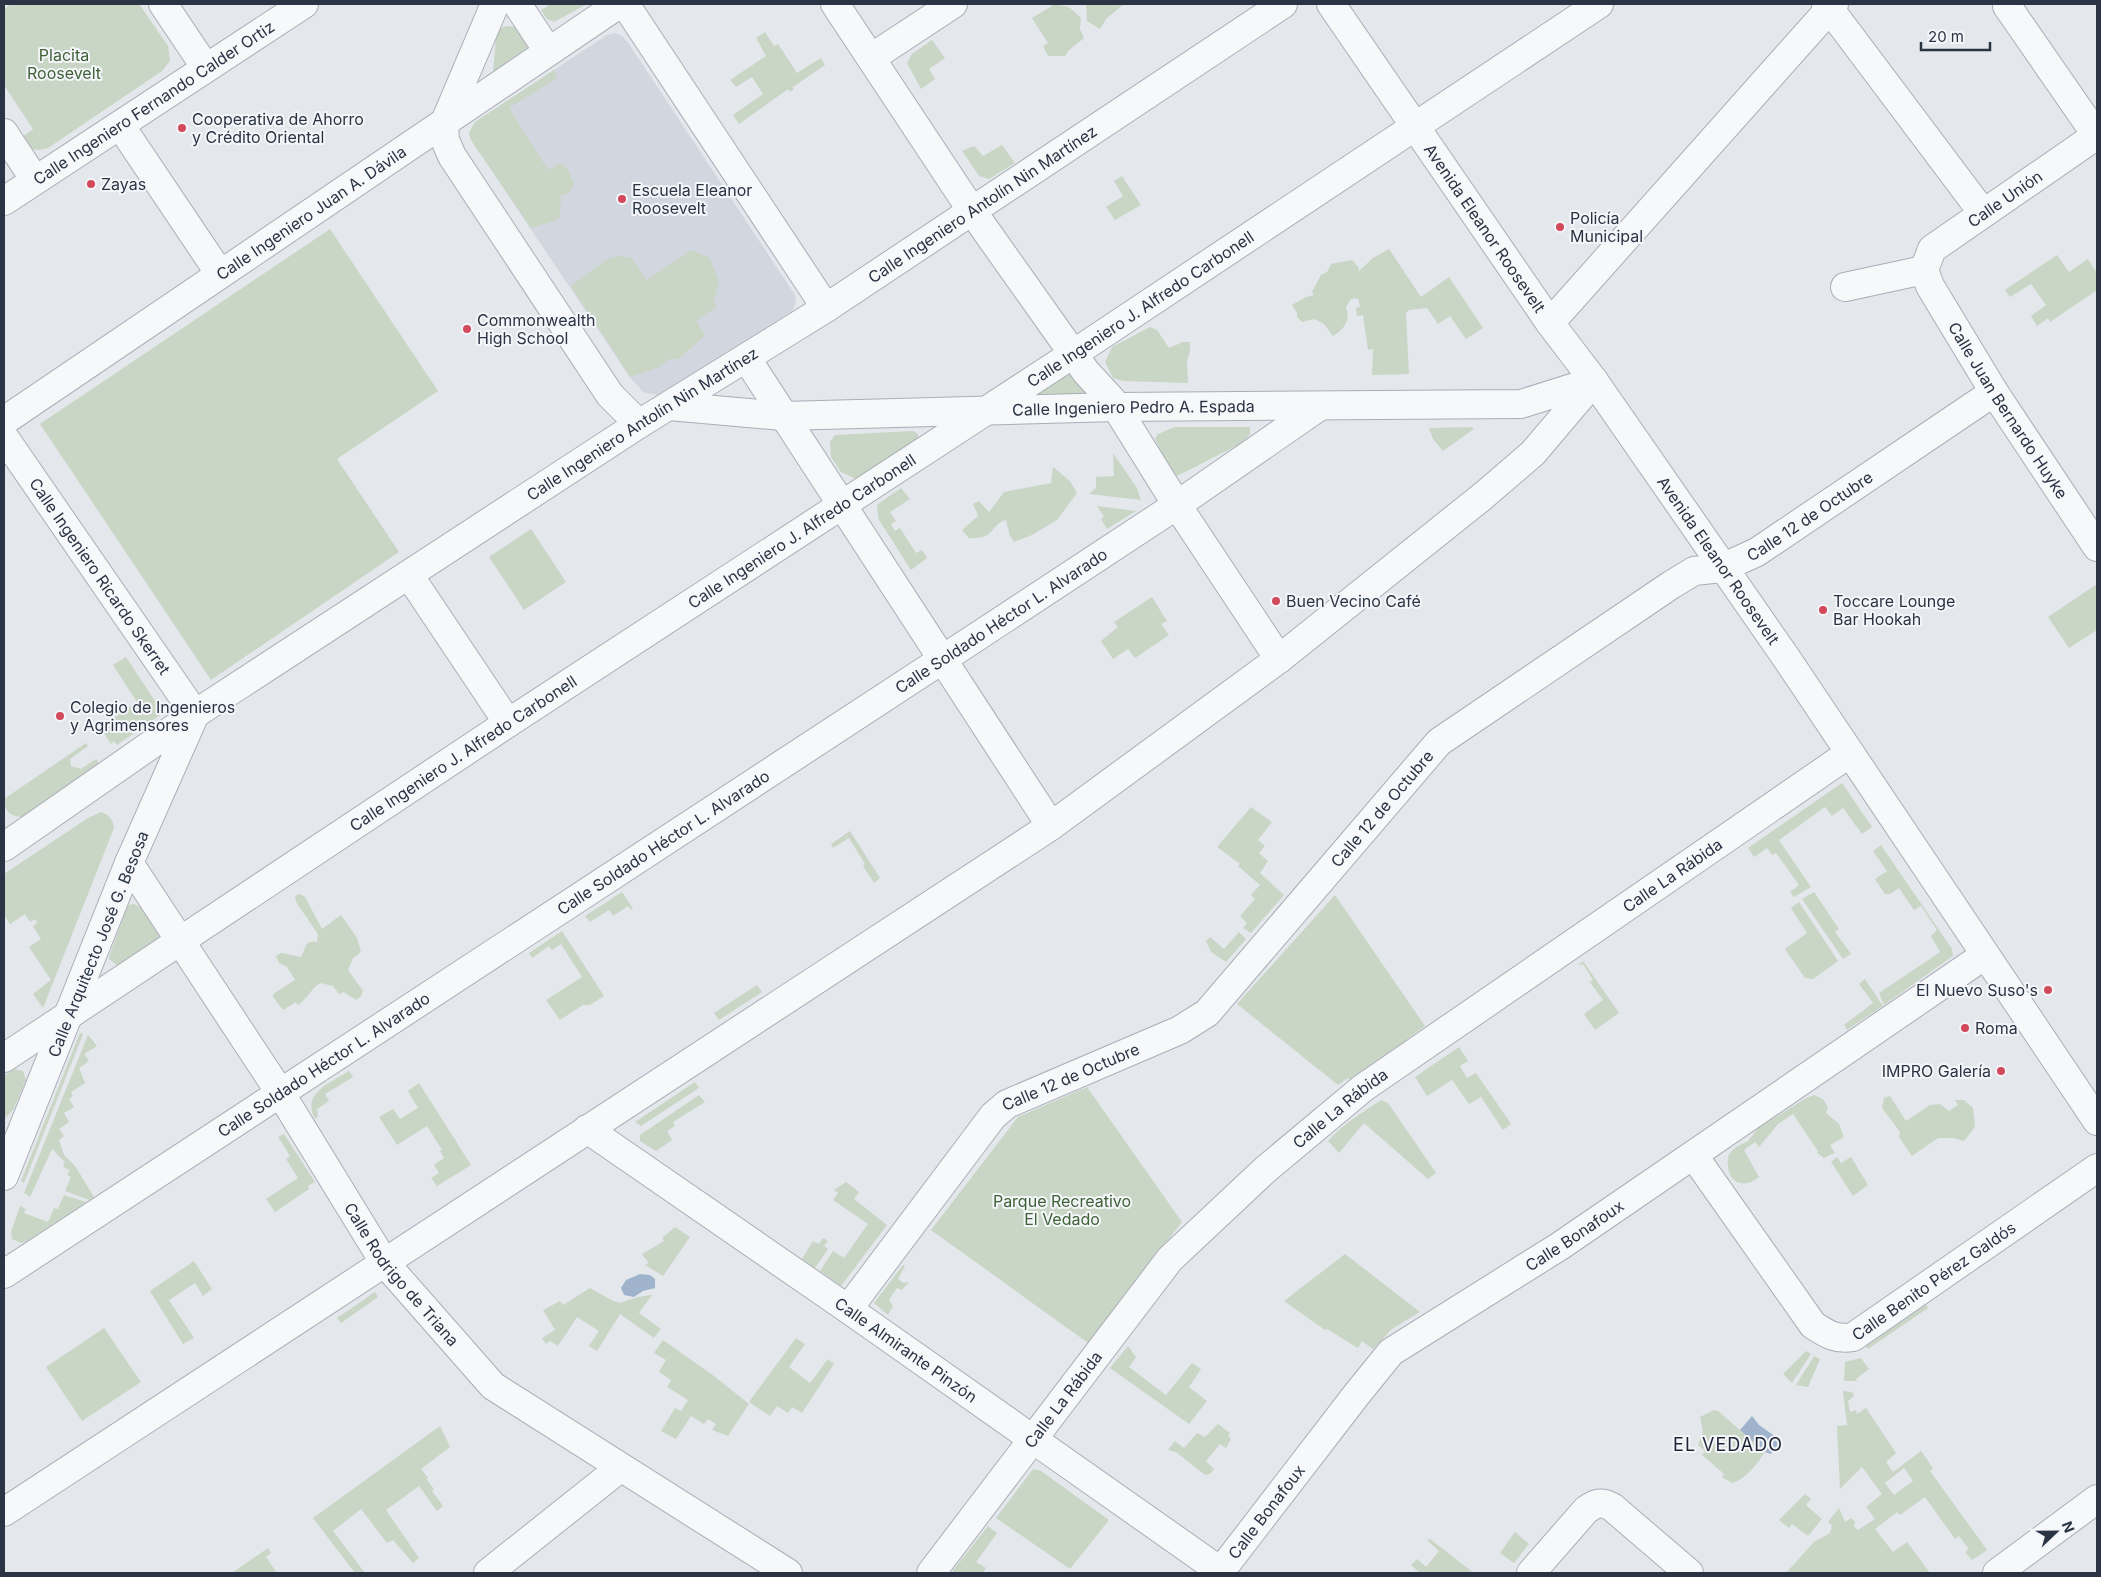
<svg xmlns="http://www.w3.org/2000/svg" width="2101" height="1577" font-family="Inter,sans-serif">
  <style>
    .built { fill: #d2d6de }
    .green { fill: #c9d6c5; fill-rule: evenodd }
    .water { fill: #9fb4cc }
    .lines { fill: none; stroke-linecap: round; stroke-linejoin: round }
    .minor-casing { stroke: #a9aeb7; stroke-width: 30 }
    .minor { stroke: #f7f8fa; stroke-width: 28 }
    .poi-dot { fill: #d1495b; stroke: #f4f6f9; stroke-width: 2 }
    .labels { text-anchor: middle; stroke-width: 4; stroke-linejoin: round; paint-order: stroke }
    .park-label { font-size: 16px; fill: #3f6138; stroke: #f4f6f9 }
    .street-label { font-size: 16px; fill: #2b3445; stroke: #f4f6f9 }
    .poi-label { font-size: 16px; fill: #2b3445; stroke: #f4f6f9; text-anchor: start }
    .neighbourhood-label { font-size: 18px; letter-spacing: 1px; fill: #1d2536; stroke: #f4f6f9 }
  </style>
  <rect width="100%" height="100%" fill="#e4e7ec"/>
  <!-- built -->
  <path class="built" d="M615,33L622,36L629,44L795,295L796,301L793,310L657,395L643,392L630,377L471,140L469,133L475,122L607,35Z"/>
  <!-- green -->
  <g class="green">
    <path d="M11,4H139L168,46L170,61L162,71L48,148C34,152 29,150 21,138L33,129L4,85V9Z"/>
    <path d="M551,4H587L554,22L547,19L541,10Z"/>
    <path d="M1055,4L1069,7L1081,18L1080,29L1084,38L1068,51L1065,56H1048L1043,46L1048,43L1032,18Z"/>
    <path d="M1088,4H1124L1106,19L1100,29L1087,21L1086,5Z"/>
    <path d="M507,26L517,27L528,45L527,53L500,71L493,73L496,37L501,28Z"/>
    <path d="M765,32L774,46L778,44L797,73L821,58L825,65L793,87L794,89L790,92L788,89L739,124L733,115L763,94L752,77L736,87L730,80L766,56L756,38Z"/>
    <path d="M932,40L945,58L929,69L935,79L921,89L907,63L912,54Z"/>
    <path d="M554,70L557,78L509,108L548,170L560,163L568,169L574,184L570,192L561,196L560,216L555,221L531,228L471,140L469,133L475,122Z"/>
    <path d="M1002,145L1015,163L989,179L979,176L962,151L974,146L983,156Z"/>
    <path d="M1122,176L1141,205L1115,220L1106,207L1123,196L1114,181Z"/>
    <path d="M330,229L438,391L337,459L399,552L211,680L40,424Z"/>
    <path d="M1389,249L1421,297L1449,277L1483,328L1466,339L1450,316L1438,324L1427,308L1409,310L1406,313L1409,374L1372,375L1373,349L1368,350L1363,315L1357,316L1356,308L1360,307L1358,298L1351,299L1346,307C1351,320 1344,329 1333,336L1324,324L1314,319L1302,322L1297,317V313L1292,305L1306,297L1314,295L1312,292L1321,275L1327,272L1331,264L1352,260L1359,268L1358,272L1373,258Z"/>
    <path d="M692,250L709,258L713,266L719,282L714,301L717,307L696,321L705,335L679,359H669L657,368L630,377L571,286L607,259L618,256L632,258L646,280Z"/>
    <path d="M2057,255L2069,272L2088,259L2097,273V290L2050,322L2048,318L2037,326L2031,316L2046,305L2031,284L2010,297L2005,290Z"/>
    <path d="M1150,327L1157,330L1169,348L1183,342H1190V351L1187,361L1188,383L1123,381L1113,378L1105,362L1112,347Z"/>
    <path d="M1072,370L1088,395L1032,398L1033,392Z"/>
    <path d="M1175,427H1250V434L1244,442L1177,476L1171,471L1155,439L1158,434Z"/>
    <path d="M1472,427L1474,429L1443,451L1433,439L1429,428Z"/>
    <path d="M913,431L918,434V438L861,478H854L841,472L831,457L830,442L835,435Z"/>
    <path d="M1113,453L1137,488L1141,500L1089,494L1096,488V477L1114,476Z"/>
    <path d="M1053,467L1070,481L1077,493L1057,520L1032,535L1014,542L1010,536L1006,520C990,524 996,540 969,538L962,530L978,516L973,504L979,501L989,512L1004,492L1051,483Z"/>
    <path d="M901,488L910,499L890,512L896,521L891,524L895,531L900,528L916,553L922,550L927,558L911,570L879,520L877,509L878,504Z"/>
    <path d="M1097,506L1136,511L1107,529L1101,519L1104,517Z"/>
    <path d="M531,529L566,582L524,610L489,557Z"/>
    <path d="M2097,584V630L2069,648L2048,617Z"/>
    <path d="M1152,597L1167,621L1161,624L1169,635L1135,658L1128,649L1113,659L1101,641L1118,627L1114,622Z"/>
    <path d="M126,657L163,713L117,745L114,741L111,744L100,727L137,702L113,665Z"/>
    <path d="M86,743L88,746L70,759L71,766L81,769L96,759L102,768L26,816C13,819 4,812 4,799Z"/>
    <path d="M1842,783L1872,827L1862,834L1843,808L1832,816L1825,807L1779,840L1811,887L1794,897L1790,892L1799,885L1776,853L1772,855L1767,848L1754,857L1748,848Z"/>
    <path d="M1251,807L1272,822L1258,840L1265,846L1259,853L1268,861L1260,873L1284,895L1251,933L1243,928L1247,923L1240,916L1255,899L1251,895L1260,885L1238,866L1240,864L1217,847Z"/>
    <path d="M101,812C109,815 113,819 114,828L43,1008L33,994L51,980L29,947L41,939L33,926L37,923L35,919L30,922L25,914L10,924L4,915V874L88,818Z"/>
    <path d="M850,831L880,878L874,883L863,866L865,864L849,838L833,848L831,844Z"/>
    <path d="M1881,845L1952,949L1953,956L1884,1005L1879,993L1940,952L1931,936L1937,930L1921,906L1914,910L1899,888L1890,894H1885L1875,879L1887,871L1873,851Z"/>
    <path d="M622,892L633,909L631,910L628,906L613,916L609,910L590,922L585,916Z"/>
    <path d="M1814,892L1839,929L1835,932L1851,954L1843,959L1802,899Z"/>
    <path d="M300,894L305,897L322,929L341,915L357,938L361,952L353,958L348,970L363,991L361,996L356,1000L344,992L339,994L333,986L320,983C310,990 307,999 298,1005L296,1002L283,1010L273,997V994L295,980L287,967L279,963L276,956L281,953L301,957C306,949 304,939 317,942L318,934L296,902L295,896Z"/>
    <path d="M1335,895L1425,1026L1407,1039L1409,1043L1354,1082L1348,1078L1338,1085L1237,1004Z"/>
    <path d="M1799,902L1838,961L1813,979L1805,978L1785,949L1807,933L1791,908Z"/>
    <path d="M134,904C145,908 159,930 160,941L122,966H118L109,959L110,954L128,905Z"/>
    <path d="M562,931L604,996L590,1005H583L560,1020L546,1000L582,977L561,944L552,950L549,946L532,958L529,953Z"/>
    <path d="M1239,932L1246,939L1226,962L1211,952L1206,941L1210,937L1224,949Z"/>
    <path d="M1583,961L1619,1013L1595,1030L1584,1014L1603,1000L1590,982L1593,980L1583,964L1578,965Z"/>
    <path d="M1865,979L1883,1006L1847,1030L1844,1025L1873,1003L1859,984Z"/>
    <path d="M757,985L762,992L719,1020L714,1013Z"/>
    <path d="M80,1033L83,1034L24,1183L21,1181Z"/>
    <path d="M88,1035L97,1046L84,1054L89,1061L79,1068L85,1083L71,1092L73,1096L69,1099L74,1107L64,1113L69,1122L59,1129L64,1136L59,1140L64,1155L75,1166L94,1197L89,1200L65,1191L71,1177L67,1175L70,1170L63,1167L65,1162L52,1149L30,1197L24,1193Z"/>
    <path d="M1459,1047L1468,1061L1460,1066L1467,1078L1476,1073L1511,1124L1503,1130L1481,1097L1469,1104L1452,1080L1427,1096L1415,1077Z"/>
    <path d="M15,1069L23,1071L26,1080L13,1110L4,1119V1075Z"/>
    <path d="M349,1071L353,1077L325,1094L329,1101L317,1109L318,1116L315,1119C301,1092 331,1083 349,1071Z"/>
    <path d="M695,1082L699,1088L641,1126L635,1122Z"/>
    <path d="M419,1083L471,1165L437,1186L431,1178L439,1173L434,1165L444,1158L440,1151L442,1150L427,1126L397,1145L379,1117L393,1109L400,1119L418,1108L408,1091Z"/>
    <path d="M1087,1087L1182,1222L1088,1343L931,1230L1018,1117Z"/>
    <path d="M699,1095L705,1102L673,1122L675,1126L667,1131L672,1140L656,1151L640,1141V1135Z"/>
    <path d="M1814,1095L1823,1099L1828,1107L1826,1113L1839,1124L1844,1137L1830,1145L1835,1153L1824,1158L1817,1153L1818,1151L1793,1114L1778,1124L1759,1147L1755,1142L1744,1150L1759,1177C1739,1193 1723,1177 1729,1154L1736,1147L1748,1141L1758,1128L1806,1098Z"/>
    <path d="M1890,1096L1906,1121L1930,1105L1940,1104L1949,1111L1958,1105L1955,1100H1964L1973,1108L1975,1127L1964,1141L1953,1138H1938L1912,1156L1899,1137L1900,1132L1882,1108L1884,1098Z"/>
    <path d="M1381,1100L1388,1103L1436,1173L1428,1179L1364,1123L1339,1153L1328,1141C1344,1123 1362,1113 1381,1100Z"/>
    <path d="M284,1134L315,1182L308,1186L309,1189L275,1212L266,1199L298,1178L286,1159L290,1156L278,1137Z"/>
    <path d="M1837,1157L1841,1163L1851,1157L1868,1185L1853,1196L1831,1162Z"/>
    <path d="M846,1182L859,1192L854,1199L887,1225L841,1286L820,1271L833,1251L844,1258L868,1224L833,1200L838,1193L834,1190Z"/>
    <path d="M64,1195L86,1202L27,1241L21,1243L12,1239L11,1232L20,1206L26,1209L24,1213L48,1222L54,1208L58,1209Z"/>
    <path d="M675,1227L690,1237L663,1276L645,1265L649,1263L642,1254L664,1241L662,1238Z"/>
    <path d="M823,1238L828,1241L824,1246L828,1249L815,1268L802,1259L813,1241L819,1244Z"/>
    <path d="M1345,1254L1420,1312L1392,1329L1373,1349L1362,1341L1358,1348L1327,1329L1325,1330L1284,1301Z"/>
    <path d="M194,1261L212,1289L203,1296L195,1283L169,1300L194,1338L183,1344L150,1291Z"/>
    <path d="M903,1265L905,1266L898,1279L903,1283L909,1282L902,1290L897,1288L889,1300L893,1306L888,1315L874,1303Z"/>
    <path d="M590,1288L613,1301L621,1303C625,1300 646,1295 652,1295L639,1313L661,1329L654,1338L620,1314L597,1351L589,1346L599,1331L577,1317L558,1346L550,1341L546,1344L542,1338L555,1330L543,1310L560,1301L563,1305Z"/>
    <path d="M375,1292L378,1297L341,1323L337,1318Z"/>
    <path d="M1926,1304L1928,1308L1868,1349L1865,1345Z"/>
    <path d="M104,1328L141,1382L82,1421L46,1367Z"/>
    <path d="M796,1338L805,1344L789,1367L810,1383L828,1359L834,1364L802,1413L792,1407L788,1413L777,1406L770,1416L749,1402Z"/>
    <path d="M663,1340L714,1376L749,1404L728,1436L712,1430L716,1424L708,1419L704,1424L691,1416L676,1439L661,1431L675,1408L681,1411L688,1400L667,1387L671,1380L659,1372L666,1360L654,1353Z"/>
    <path d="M1128,1346L1136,1357L1129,1367L1166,1395L1192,1363L1201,1369L1189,1387L1207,1401L1189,1424L1110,1368Z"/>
    <path d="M1806,1351L1811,1354L1792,1383L1783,1374Z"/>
    <path d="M1814,1356L1820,1359L1808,1387L1796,1385Z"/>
    <path d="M1861,1358L1869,1369L1856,1379L1857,1381H1844L1845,1362Z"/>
    <path d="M1843,1391L1852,1392L1854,1396L1848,1401L1850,1412L1856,1410L1857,1414L1866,1408L1896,1453L1886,1462L1893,1472L1921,1451L1933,1468L1930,1471L1987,1550L1972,1560L1965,1552L1969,1549L1959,1536L1955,1539L1925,1497L1900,1515L1897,1512L1875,1529L1893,1552L1907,1542L1930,1573H1786L1814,1542L1830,1533L1832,1526L1828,1522L1839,1508L1845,1522L1851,1518L1855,1522L1854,1527L1858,1530L1875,1519L1866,1507L1882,1494L1862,1467L1840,1489L1837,1426L1847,1425ZM1904,1468L1913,1481L1894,1495L1885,1483Z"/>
    <path d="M1714,1410L1718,1411L1765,1452C1757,1464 1746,1479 1732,1483L1722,1477L1724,1474L1702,1455L1705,1451L1698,1445L1703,1432L1700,1417Z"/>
    <path d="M1218,1424L1230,1433L1228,1436L1231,1439L1226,1448L1220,1444L1206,1461L1214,1469L1210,1474L1205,1475L1176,1452L1168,1450L1175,1441L1184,1448L1197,1433L1205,1437Z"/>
    <path d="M440,1426L450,1447L421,1469L428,1478L426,1479L434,1489L432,1491L443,1506L437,1511L419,1486L386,1510L419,1558L413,1563L393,1540L387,1543L361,1509L333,1531L365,1573H355L313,1518Z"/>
    <path d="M1033,1469L1041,1471L1109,1520L1070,1569L996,1518Z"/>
    <path d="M1805,1494L1811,1499L1806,1505L1822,1519L1808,1536L1792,1524L1789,1528L1779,1520Z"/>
    <path d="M988,1526L997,1533L976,1562L986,1568L983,1573H951Z"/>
    <path d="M1515,1532L1529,1544L1514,1563L1500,1553Z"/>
    <path d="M1430,1539L1474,1573H1420L1411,1565L1417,1559L1426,1567L1439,1551L1427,1540Z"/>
    <path d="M268,1548L271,1553L266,1557L277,1573H232Z"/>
  </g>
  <!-- water -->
  <g class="water">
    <path d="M640,1274L650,1275L655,1279V1288L643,1291L634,1297L624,1295L621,1288L626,1280Z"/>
    <path d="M1752,1416L1759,1425L1779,1439L1780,1443L1771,1454L1765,1452L1740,1430Z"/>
  </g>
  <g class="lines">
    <defs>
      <g id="minor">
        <path d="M163,4L206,68"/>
        <path d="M495,4L444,124L445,140L452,156L610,395L639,424"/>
        <path d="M517,4L548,51"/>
        <path d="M625,4L826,308"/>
        <path d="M835,4L972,211L1086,372L1111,399L1177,505L1279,659"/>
        <path id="s1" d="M1331,4L1550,323L1594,381L1787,659L2097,1121"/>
        <path d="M1826,4L1983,213"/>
        <path d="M2007,6L2097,136"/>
        <path d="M871,58L953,4"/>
        <path d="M120,125L220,274"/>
        <path d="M4,133L35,180"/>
        <path id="s2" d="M4,201L304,4"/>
        <path id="s3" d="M1924,270L1930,286L1994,392L2097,547"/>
        <path id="s4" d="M1924,270L1932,249L2097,135"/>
        <path d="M1845,287L1924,270"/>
        <path d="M1550,323L1834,4"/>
        <path d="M747,359L1051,826"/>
        <path id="s5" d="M669,406L783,416L1116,407L1521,404L1594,381"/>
        <path id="s6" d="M4,421L619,4"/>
        <path id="s7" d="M4,437L195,714L129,863L4,1176"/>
        <path d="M409,575L508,723"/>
        <path id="s8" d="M4,847L195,714L639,424L826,308L1283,4"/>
        <path id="s9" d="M129,863L281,1094L384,1262L493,1386L788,1573"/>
        <path id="s10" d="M4,1058L508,723L1073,354L1599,4"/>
        <path id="s11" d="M587,1129L848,1309L1223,1573"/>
        <path id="s12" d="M1694,1156L1813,1325C1827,1334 1836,1340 1853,1337L2097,1168"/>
        <path id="s13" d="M4,1274L943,659L1177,505L1320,406"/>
        <path id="s14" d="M848,1309L993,1116L1007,1104L1180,1030L1207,1013L1439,742L1671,585L1694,571L1722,568L1757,552L1994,392"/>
        <path d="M4,1512L1051,826L1279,659L1483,496L1533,453L1594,381"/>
        <path id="s15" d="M1220,1572L1357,1394L1391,1352L1560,1246L1985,955"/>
        <path d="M488,1573L620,1468"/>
        <path id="s16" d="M931,1573L1170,1259L1266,1169L1363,1088L1850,753"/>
        <path d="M1531,1573L1586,1510C1596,1503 1601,1501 1612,1507L1689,1573"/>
        <path d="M1997,1573L2097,1499"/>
      </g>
    </defs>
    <!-- minor casing -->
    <use href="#minor" class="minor-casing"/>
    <!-- minor -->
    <use href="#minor" class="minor"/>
  </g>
  <!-- markers -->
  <g class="poi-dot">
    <circle cx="182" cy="128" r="5"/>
    <circle cx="91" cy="184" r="5"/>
    <circle cx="622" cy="199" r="5"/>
    <circle cx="1560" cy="227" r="5"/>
    <circle cx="467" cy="329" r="5"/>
    <circle cx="1276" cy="601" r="5"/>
    <circle cx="1823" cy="610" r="5"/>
    <circle cx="60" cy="716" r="5"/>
    <circle cx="2048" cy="990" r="5"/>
    <circle cx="1965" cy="1028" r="5"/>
    <circle cx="2001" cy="1071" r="5"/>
  </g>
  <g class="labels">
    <!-- park labels -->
    <g class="park-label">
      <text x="64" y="61">Placita<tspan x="64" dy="18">Roosevelt</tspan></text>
      <text x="1062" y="1207">Parque Recreativo<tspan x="1062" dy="18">El Vedado</tspan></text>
    </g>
    <!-- street labels -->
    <g class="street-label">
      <text dy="6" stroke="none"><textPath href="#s2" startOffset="179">Calle Ingeniero Fernando Calder Ortiz</textPath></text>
      <text dy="6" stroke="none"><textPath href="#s4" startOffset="111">Calle Unión</textPath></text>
      <text dy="6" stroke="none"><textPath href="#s8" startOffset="1171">Calle Ingeniero Antolín Nin Martínez</textPath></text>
      <text dy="6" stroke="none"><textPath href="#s6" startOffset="371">Calle Ingeniero Juan A. Dávila</textPath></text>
      <text dy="6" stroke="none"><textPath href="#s1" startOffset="272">Avenida Eleanor Roosevelt</textPath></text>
      <text dy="6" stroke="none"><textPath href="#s10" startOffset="1361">Calle Ingeniero J. Alfredo Carbonell</textPath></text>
      <text dy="6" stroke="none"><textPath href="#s5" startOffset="465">Calle Ingeniero Pedro A. Espada</textPath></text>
      <text dy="6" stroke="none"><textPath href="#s3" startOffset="164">Calle Juan Bernardo Huyke</textPath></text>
      <text dy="6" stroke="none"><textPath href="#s8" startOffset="766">Calle Ingeniero Antolín Nin Martínez</textPath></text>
      <text dy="6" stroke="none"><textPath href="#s14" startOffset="1274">Calle 12 de Octubre</textPath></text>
      <text dy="6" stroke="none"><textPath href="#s10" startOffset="956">Calle Ingeniero J. Alfredo Carbonell</textPath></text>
      <text dy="6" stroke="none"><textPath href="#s1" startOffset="678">Avenida Eleanor Roosevelt</textPath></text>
      <text dy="6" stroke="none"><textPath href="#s7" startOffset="169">Calle Ingeniero Ricardo Skerret</textPath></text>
      <text dy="6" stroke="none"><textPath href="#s13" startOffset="1192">Calle Soldado Héctor L. Alvarado</textPath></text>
      <text dy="6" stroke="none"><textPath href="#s10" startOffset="551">Calle Ingeniero J. Alfredo Carbonell</textPath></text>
      <text dy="6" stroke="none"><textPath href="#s14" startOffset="749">Calle 12 de Octubre</textPath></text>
      <text dy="6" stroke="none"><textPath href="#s13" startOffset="788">Calle Soldado Héctor L. Alvarado</textPath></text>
      <text dy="6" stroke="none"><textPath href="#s16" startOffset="1028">Calle La Rábida</textPath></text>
      <text transform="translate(98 944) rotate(-68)" y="6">Calle Arquitecto José G. Besosa</text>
      <text dy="6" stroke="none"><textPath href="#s13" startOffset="382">Calle Soldado Héctor L. Alvarado</textPath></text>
      <text dy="6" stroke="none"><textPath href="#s14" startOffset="329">Calle 12 de Octubre</textPath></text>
      <text dy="6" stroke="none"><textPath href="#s16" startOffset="622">Calle La Rábida</textPath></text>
      <text dy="6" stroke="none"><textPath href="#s15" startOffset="496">Calle Bonafoux</textPath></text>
      <text dy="6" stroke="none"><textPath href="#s9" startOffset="494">Calle Rodrigo de Triana</textPath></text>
      <text dy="6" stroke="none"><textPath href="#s12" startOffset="348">Calle Benito Pérez Galdós</textPath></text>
      <text dy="6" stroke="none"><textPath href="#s11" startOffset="388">Calle Almirante Pinzón</textPath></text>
      <text dy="6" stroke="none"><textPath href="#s16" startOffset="218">Calle La Rábida</textPath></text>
      <text dy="6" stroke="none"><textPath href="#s15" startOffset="76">Calle Bonafoux</textPath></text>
    </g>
    <!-- poi labels -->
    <g class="poi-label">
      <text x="192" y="125">Cooperativa de Ahorro<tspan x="192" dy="18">y Crédito Oriental</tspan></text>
      <text x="101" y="190">Zayas</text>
      <text x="632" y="196">Escuela Eleanor<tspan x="632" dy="18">Roosevelt</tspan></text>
      <text x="1570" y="224">Policía<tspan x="1570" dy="18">Municipal</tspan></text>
      <text x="477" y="326">Commonwealth<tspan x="477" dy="18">High School</tspan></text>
      <text x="1286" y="607">Buen Vecino Café</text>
      <text x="1833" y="607">Toccare Lounge<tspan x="1833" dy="18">Bar Hookah</tspan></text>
      <text x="70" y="713">Colegio de Ingenieros<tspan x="70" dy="18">y Agrimensores</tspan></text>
      <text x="2038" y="996" text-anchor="end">El Nuevo Suso's</text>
      <text x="1975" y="1034">Roma</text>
      <text x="1991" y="1077" text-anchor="end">IMPRO Galería</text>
    </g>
    <!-- neighbourhood labels -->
    <g class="neighbourhood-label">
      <text x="1728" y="1451">EL VEDADO</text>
    </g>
  </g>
  <!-- border -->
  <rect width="2101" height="1577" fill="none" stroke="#2b3445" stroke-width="10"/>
  <!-- north arrow -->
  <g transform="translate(2056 1532) rotate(68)" stroke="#f4f6f9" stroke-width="4" paint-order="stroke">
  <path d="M0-4L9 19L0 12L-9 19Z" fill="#2b3445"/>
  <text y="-8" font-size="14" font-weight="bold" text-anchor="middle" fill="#2b3445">N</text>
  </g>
  <!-- scale -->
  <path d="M1921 42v8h69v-8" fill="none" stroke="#2b3445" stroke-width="2.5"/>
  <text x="1928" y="42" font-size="15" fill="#2b3445" stroke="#f4f6f9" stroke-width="4" paint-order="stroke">20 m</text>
</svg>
